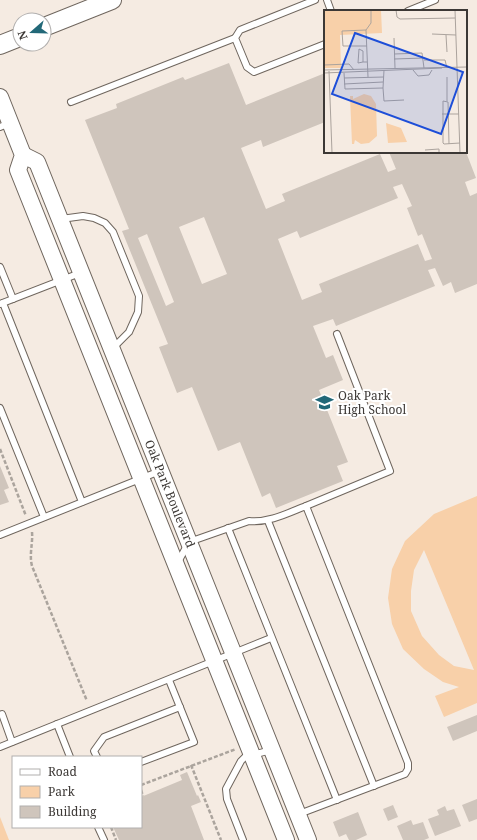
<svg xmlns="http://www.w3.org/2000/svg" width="477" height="840" font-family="'Noto Serif',serif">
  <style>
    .green { fill: #f8d0a9; fill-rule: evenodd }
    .building { fill: #cfc5bc; fill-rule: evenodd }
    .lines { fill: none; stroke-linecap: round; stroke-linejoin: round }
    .service-casing { stroke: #6f665e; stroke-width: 8 }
    .tertiary-casing { stroke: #6f665e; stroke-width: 18 }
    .secondary-casing { stroke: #6f665e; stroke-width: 20 }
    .path { stroke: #aba49d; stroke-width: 2.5; stroke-dasharray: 4 2; stroke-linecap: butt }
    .service { stroke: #fff; stroke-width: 6 }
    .tertiary { stroke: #fff; stroke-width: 16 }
    .secondary { stroke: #fff; stroke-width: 18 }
    .labels { text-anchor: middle; stroke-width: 4; stroke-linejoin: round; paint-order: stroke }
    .poi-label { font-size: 12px; fill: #3c3835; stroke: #fff; text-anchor: start }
    .street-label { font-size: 12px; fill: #3c3835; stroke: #fff }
    .inset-road { fill: none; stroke: #aba39d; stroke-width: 1 }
    .view { fill: #1d4ed8; fill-opacity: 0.15; stroke: #1d4ed8; stroke-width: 2 }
    .inset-edge { fill: none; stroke: #3c3835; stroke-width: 2 }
  </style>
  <rect width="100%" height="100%" fill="#f5ebe2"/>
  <!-- green -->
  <g class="green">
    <path d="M477,496V703L444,717L435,696L459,687L443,682L424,669L403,649L392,624L388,598L392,569L405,541L434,514ZM424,550L474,670L454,666L439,655L422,636L411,611V591L414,570Z"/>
    <path d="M0,817L9,840H0Z"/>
  </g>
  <!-- building -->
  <g class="building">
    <path d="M229,63L246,105L325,73V122L263,147L261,140L241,148L266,209L285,201L282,194L380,154L388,172L396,169L389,152H466L476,178L465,182L470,196L477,193V284L455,293L451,282L443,286L435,268L428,270L435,286L336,326L333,319L313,326L326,358L333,355L343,380L319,390L348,462L337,466L343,481L276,508L270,493L262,497L240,442L218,451L192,387L177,393L159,347L168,344L122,231L129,229L85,120L117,108L116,104L183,77L185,80ZM402,184L412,206L407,208L418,236L422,234L432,259L425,261L418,244L319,284L322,292L302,300L278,239L297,231L300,238L398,198L393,187ZM204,217L227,274L202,284L179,227ZM147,234L174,302L166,306L138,238Z"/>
    <path d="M0,466L9,488L4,490L9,502L0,505Z"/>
    <path d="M477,715V731L453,741L447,727Z"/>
    <path d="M187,772L197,796L198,795L201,802L191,806L204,840H119L113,827H141V797L182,780L180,775Z"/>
    <path d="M477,799V819L469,822L462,805Z"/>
    <path d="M393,805L398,817L388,821L383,809Z"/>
    <path d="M445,806L447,811L454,809L461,826L435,836L428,819L439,815L437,810Z"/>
    <path d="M358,812L367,835L356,840H349L346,834L339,837L333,822Z"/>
    <path d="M411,820L413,825L423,822L429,838L424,840H403L397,826Z"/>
  </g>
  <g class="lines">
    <defs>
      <g id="service">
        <path d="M315,0L240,30L235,38L247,67L254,72L325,44"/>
        <path d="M327,0L331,11"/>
        <path d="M408,11L435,0"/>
        <path d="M71,102L235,38"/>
        <path d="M0,127L10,123"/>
        <path d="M61,219L83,216L94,218L105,223L113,232L139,296L138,312L129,332L113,348"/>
        <path d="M0,267L13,299"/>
        <path d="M3,303L82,502"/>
        <path d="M0,304L80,273"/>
        <path d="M0,408L44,517"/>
        <path d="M306,506L390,471L337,334"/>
        <path d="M268,521L374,786"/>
        <path d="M228,528L337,800"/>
        <path d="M0,535L160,471"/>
        <path d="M178,562L189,542L249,521C269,523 288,513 306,506L408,763V769L405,774L299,814"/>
        <path d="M2,714L12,742"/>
        <path d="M57,724L70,757"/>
        <path d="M0,747L271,638"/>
        <path d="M97,757L94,751L104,737L180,707"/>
        <path d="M141,762L194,742L169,680"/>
        <path d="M98,827L104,840"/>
        <path d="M243,840L227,799L226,789L241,761L245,757L271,750"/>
      </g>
      <g id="tertiary">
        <path d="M0,97L23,155L18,170L286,840"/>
        <path id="s1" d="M23,155L37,162L308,840"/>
      </g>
      <g id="secondary">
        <path d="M44,27L112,0"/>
        <path d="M0,45L20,37"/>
      </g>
    </defs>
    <!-- service casing -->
    <use href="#service" class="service-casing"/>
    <!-- tertiary casing -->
    <use href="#tertiary" class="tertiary-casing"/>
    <!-- secondary casing -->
    <use href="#secondary" class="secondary-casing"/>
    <!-- path -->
    <g class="path">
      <path d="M0,449L26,516"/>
      <path d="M32,532C33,544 29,554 32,566L87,701"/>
      <path d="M191,765L221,840"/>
      <path d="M141,785L236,749"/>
      <path d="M141,790L143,796"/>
      <path d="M111,827L116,840"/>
    </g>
    <!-- service -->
    <use href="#service" class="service"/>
    <!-- tertiary -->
    <use href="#tertiary" class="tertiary"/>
    <!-- secondary -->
    <use href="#secondary" class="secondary"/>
  </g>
  <!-- icons -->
  <defs>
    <symbol id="school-bare" viewBox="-9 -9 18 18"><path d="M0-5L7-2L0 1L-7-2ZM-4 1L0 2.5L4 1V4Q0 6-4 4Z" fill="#226878" stroke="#fff" stroke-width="2.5" paint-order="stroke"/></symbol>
  </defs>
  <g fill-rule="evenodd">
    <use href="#school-bare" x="312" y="390" width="25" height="25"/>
  </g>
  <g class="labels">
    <!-- poi labels -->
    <g class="poi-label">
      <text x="338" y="400">Oak Park<tspan x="338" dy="14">High School</tspan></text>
    </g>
    <!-- street labels -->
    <g class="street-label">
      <text dy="4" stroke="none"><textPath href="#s1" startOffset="373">Oak Park Boulevard</textPath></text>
    </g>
  </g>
  <!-- overview -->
  <g transform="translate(324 10)">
    <rect width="143" height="143" fill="#f5ebe2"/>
    <path d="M0,0H57L58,23L16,25L17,58H0ZM40,84L47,86L52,94L53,126L45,133L37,134L31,130L30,134H28L26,86H29V89ZM62,113L77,118L83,132L64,133Z" fill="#f8d0a9"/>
    <path class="inset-road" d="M72,0L73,7L76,9L131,8M131,0L136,143M42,20L47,13V0M108,24L132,25M122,25L123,42M70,28L71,58M43,36H19L18,21L42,20L44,67M70,44L98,43L100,58M70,49L100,48M100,50H121L123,58M39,52V41L35,39L34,53L39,52H43M0,55L25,54L30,60M0,60L143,57M89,60L94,66L105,65L108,60M5,61L8,143M0,63L118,58M20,63L21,79L59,78L60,60M123,67V91M20,68L60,67M20,74L59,72M59,78L60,91L80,90M118,104H135M125,134L124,92L119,91V133L120,134L136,133M101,140L115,139V143"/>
    <path class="view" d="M31,23L139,62L117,124L8,84Z"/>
    <rect width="143" height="143" class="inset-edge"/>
  </g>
  <!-- legend -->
  <rect x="12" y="756" width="130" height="72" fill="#ffffff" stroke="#b1afae"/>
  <rect x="20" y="769" width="20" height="6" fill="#ffffff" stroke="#b1afae"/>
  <text x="48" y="776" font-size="12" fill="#3c3835">Road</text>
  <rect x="20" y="786" width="20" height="12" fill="#f8d0a9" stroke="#b1afae"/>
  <text x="48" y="796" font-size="12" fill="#3c3835">Park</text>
  <rect x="20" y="806" width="20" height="12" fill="#cfc5bc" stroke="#b1afae"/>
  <text x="48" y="816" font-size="12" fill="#3c3835">Building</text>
  <!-- north arrow -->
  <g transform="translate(32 32) rotate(250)"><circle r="19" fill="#ffffff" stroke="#b1afae"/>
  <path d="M0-3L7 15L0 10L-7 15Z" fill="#226878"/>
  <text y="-6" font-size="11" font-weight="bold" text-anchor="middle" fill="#3c3835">N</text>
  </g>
</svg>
